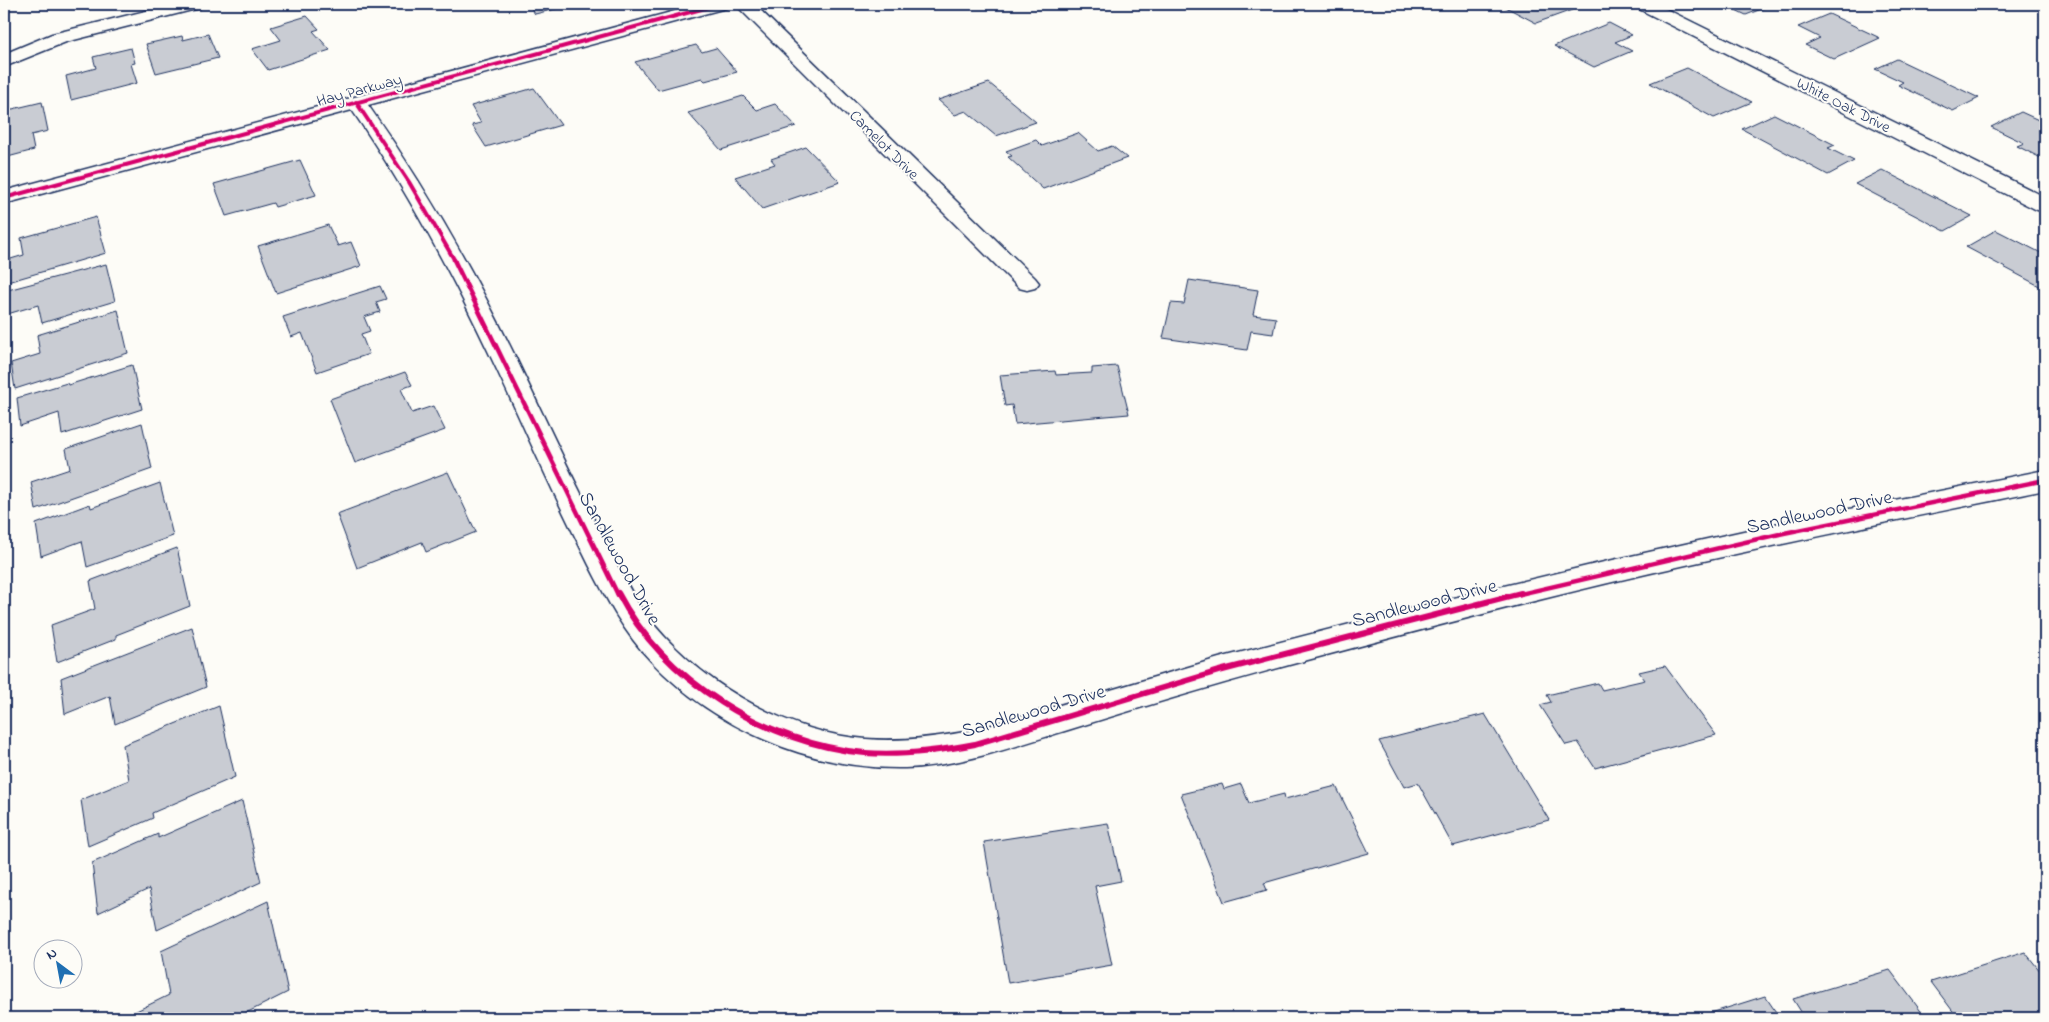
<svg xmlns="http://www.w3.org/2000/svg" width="2049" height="1022" font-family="'Indie Flower',sans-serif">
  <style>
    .building { fill: #c9ccd3; stroke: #1b2f5e }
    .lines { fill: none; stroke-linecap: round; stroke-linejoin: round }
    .minor-casing { stroke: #1b2f5e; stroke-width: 3 }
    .minor { fill: #fdfcf7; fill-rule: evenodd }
    .cycleway-far2-casing { stroke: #fdfcf7; stroke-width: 6 }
    .cycleway-far1-casing { stroke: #fdfcf7; stroke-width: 8 }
    .cycleway-casing { stroke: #fdfcf7; stroke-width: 9 }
    .cycleway-far2 { stroke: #d6006c; stroke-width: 4 }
    .cycleway-far1 { stroke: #d6006c; stroke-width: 4.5 }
    .cycleway { stroke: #d6006c; stroke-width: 6 }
    .labels { text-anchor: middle; stroke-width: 4; stroke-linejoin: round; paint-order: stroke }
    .far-street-label { font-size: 16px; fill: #1b2f5e; stroke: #fdfcf7 }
    .street-label { font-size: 20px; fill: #1b2f5e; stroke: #fdfcf7 }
  </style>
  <rect width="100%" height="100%" fill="#fdfcf7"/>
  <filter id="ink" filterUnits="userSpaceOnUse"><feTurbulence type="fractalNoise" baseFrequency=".02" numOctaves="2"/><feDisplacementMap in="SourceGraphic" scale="10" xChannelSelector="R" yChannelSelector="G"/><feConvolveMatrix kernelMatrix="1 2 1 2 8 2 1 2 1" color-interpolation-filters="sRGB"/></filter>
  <g filter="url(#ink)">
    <!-- building -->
    <g class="building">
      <path d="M341,4H403L399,9Z"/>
      <path d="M528,4H576L535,14Z"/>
      <path d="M1500,4H1560L1572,10L1536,23Z"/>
      <path d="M1723,4H1764L1769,6L1746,15Z"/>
      <path d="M1829,14L1880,38L1834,59L1805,45L1820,38L1798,27Z"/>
      <path d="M307,16L319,29L313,31L330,50L268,70L252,49L281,40L271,27Z"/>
      <path d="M1609,23L1632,35L1615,42L1632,51L1594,67L1554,46Z"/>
      <path d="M208,34L218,58L156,73L146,44L182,36L183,40Z"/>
      <path d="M696,45L702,52L716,48L737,72L705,81L702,78L658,90L635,62Z"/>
      <path d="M131,48L135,63L131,64L137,83L71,100L66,76L96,68L93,57Z"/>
      <path d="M1897,59L1979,98L1953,111L1898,85L1903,82L1875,69Z"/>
      <path d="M1687,68L1752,102L1714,118L1650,83Z"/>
      <path d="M989,83L1036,122L996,136L966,111L955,115L938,100Z"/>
      <path d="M534,88L561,125L486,147L472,125L481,123L471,106Z"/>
      <path d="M743,96L757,110L775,104L796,126L721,150L688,113Z"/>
      <path d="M42,102L48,131L31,135L34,150L4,158V111Z"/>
      <path d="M2021,112L2045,123V160L2017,146L2024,143L1991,127Z"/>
      <path d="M1774,114L1835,145L1828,148L1854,161L1828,175L1742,129Z"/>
      <path d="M1078,133L1098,151L1112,146L1127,158L1043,189L1008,157L1012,156L1006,151L1036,140L1042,146Z"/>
      <path d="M806,147L840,182L762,209L735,177L775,164L771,159Z"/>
      <path d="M300,160L316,195L275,207L273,203L226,216L214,184Z"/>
      <path d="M1882,170L1972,216L1945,231L1855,184Z"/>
      <path d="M96,217L106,253L4,283V261L24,255L21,238Z"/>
      <path d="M328,225L338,246L351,242L361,266L276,293L258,246Z"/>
      <path d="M1996,230L2045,255V289L1966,247Z"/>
      <path d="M106,264L115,301L42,323L38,305L4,315V291Z"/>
      <path d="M1189,280L1258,290L1253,315L1276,318L1273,334L1251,331L1247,350L1163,338L1171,303L1184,304Z"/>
      <path d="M380,286L386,299L376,302L380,312L364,317L370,331L361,334L369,354L317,372L302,333L291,337L283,317Z"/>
      <path d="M118,310L128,353L15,389L11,363L40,354L37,335Z"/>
      <path d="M132,365L142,409L62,435L59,413L20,426L17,398L67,383L68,385Z"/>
      <path d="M1117,366L1129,414L1015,424L1012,405L1005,406L1000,375L1055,371L1056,375L1092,373V368Z"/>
      <path d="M405,372L412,385L401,389L412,413L433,406L445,430L355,463L330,399Z"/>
      <path d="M142,423L152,469L36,510L31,482L70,469L66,449Z"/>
      <path d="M448,472L476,532L426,552L422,542L357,568L337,514Z"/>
      <path d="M160,483L173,536L87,567L82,541L41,556L36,524L90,504L91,508Z"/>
      <path d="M177,548L190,606L116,635V639L57,662L51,625L95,609L90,581Z"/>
      <path d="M192,627L206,687L115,724L110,696L65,714L61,678Z"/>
      <path d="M1665,666L1716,735L1595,768L1578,742L1566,745L1540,705L1551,702L1547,695L1598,683L1602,690L1645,680L1639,672Z"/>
      <path d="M219,706L235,777L152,813L153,818L88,846L81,800L129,780L123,745Z"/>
      <path d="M1485,714L1549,820L1453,846L1418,783L1404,787L1379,741Z"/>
      <path d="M1222,784L1224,789L1241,784L1249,803L1284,794L1285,799L1336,786L1369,853L1264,883L1267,890L1224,902L1181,794Z"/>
      <path d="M242,801L261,882L157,930L149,889L98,913L92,863L158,834V838Z"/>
      <path d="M1108,823L1121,881L1095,886L1112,965L1008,983L984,842Z"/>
      <path d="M268,901L288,992L236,1018H122L169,995L161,951Z"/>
      <path d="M2025,952L2045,977V1018H1958L1931,982Z"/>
      <path d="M1890,970L1926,1018H1805L1793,999Z"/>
      <path d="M1765,996L1780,1018H1695Z"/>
    </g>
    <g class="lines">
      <defs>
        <g id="minor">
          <path d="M174,4H203L200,8L66,42L4,67V54L52,34Z"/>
          <path d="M701,4H729L726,8L368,105C424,184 471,266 513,352C543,414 571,476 603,537C616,562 628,589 644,612C695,680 781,732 866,739C903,742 939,737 975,730L1219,658L1416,607L1604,562L1784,522L2045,470V490C1898,520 1751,549 1604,584C1499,609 1394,637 1289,665C1215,685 1142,707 1068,730C1015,746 961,766 905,768C811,770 716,729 651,661C624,633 607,600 589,565C564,515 540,464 517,413C469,308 418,206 352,110L4,204V191Z"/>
          <path d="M735,4H754L1035,278L1039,283L1035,288L1027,290L1019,288Z"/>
          <path d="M1634,4H1656L2045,197V211L2037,210L1637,8Z"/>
        </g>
      </defs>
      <!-- minor casing -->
      <use href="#minor" class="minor-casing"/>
      <!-- minor -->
      <use href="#minor" class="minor"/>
      <defs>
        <g id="cycleway-far2">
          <path d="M356,102L409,182L455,261"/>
          <path d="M4,198L720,4"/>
        </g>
        <g id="cycleway-far1">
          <path d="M454,260L618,595"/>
          <path d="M1516,595L1784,533L2045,480"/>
        </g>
        <path id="cycleway" d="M618,593C664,681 767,744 865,753C902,756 939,751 975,744L1219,671L1521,593"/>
      </defs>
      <!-- cycleway-far2 casing -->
      <use href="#cycleway-far2" class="cycleway-far2-casing"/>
      <!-- cycleway-far1 casing -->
      <use href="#cycleway-far1" class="cycleway-far1-casing"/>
      <!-- cycleway casing -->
      <use href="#cycleway" class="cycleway-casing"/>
      <!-- cycleway-far2 -->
      <use href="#cycleway-far2" class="cycleway-far2"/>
      <!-- cycleway-far1 -->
      <use href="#cycleway-far1" class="cycleway-far1"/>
      <!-- cycleway -->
      <use href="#cycleway" class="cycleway"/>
    </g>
  </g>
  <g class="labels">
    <!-- far-street labels -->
    <g class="far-street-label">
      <text transform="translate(359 89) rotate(-15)" y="6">Hay Parkway</text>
      <text transform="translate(1844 104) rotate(27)" y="6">White Oak Drive</text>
      <text transform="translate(885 144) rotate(45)" y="6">Camelot Drive</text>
    </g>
    <!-- street labels -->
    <g class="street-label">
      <text transform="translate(1819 511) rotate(-12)" y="7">Sandlewood Drive</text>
      <text transform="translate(621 558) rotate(61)" y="7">Sandlewood Drive</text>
      <text transform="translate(1424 602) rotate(-14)" y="7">Sandlewood Drive</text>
      <text transform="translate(1033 710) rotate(-16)" y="7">Sandlewood Drive</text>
    </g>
  </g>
  <!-- margin -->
  <rect width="2049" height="1022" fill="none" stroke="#fdfcf7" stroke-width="20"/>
  <rect x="10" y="10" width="2029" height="1002" fill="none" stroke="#1b2f5e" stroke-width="2" filter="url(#ink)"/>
  <!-- north arrow -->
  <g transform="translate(58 964) rotate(328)"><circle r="24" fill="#fdfcf7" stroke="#a3aaba"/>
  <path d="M0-4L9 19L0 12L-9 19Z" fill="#1f6fb2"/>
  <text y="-8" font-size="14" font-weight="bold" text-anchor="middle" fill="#1b2f5e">N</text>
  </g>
</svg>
